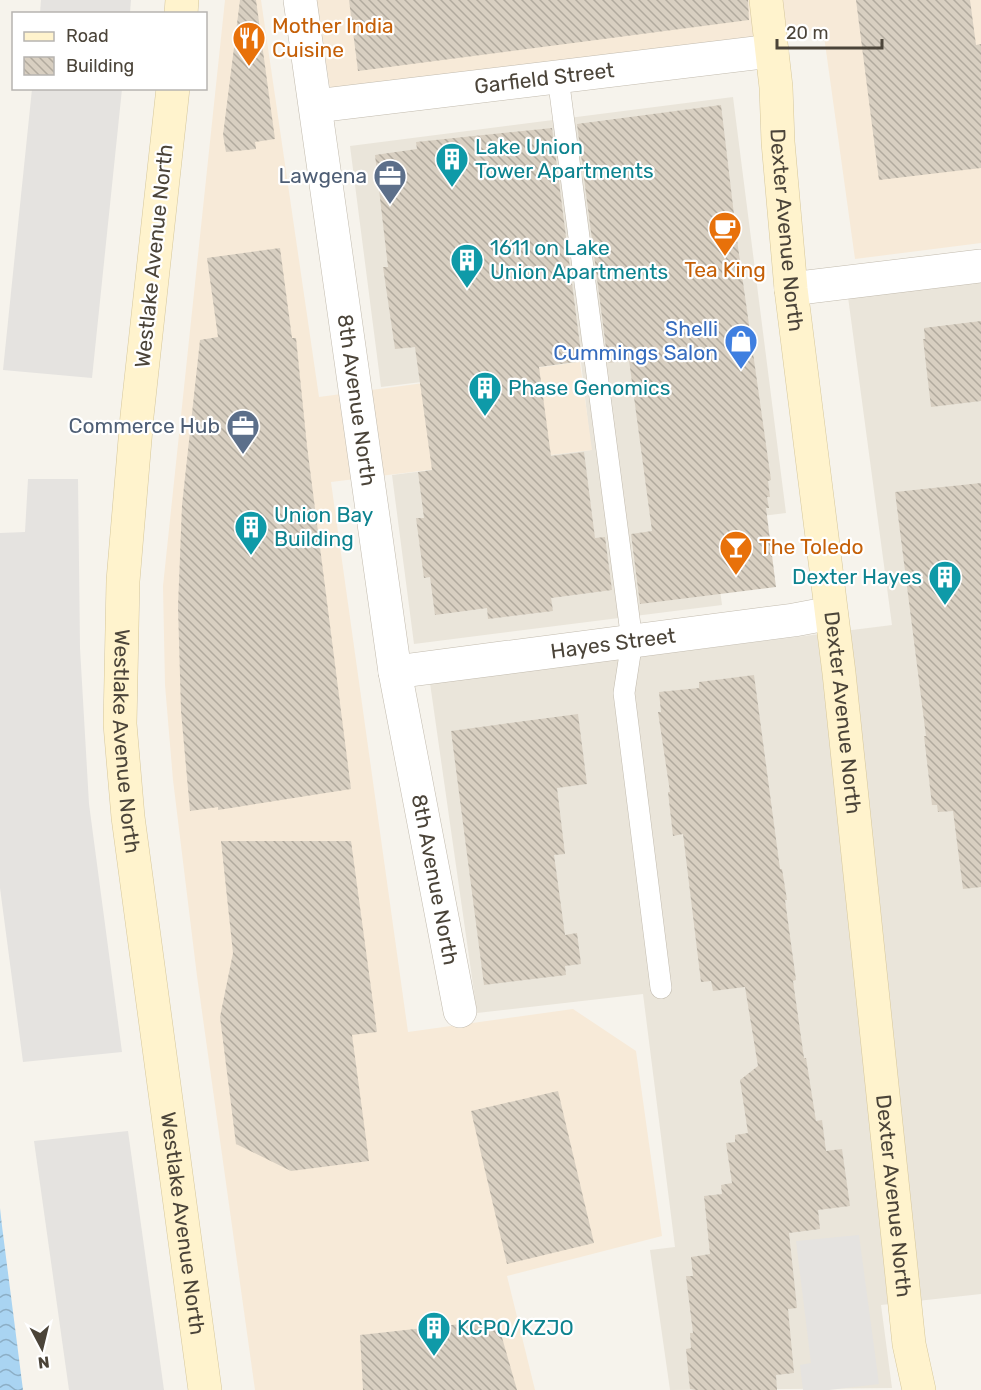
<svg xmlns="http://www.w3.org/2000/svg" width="981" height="1390" font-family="Rubik,sans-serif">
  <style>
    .residential { fill: #eae5da }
    .commercial { fill: #f7ead8 }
    .parking { fill: #e5e3e0 }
    .water { fill: url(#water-waves) }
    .building { fill: url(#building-back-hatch) }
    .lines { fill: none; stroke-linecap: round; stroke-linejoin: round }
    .lane-casing { stroke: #c2bbae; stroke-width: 22 }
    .street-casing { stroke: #c2bbae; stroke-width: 34 }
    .secondary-casing { stroke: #d6c79b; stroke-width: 34 }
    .lane { stroke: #fff; stroke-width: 21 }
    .street { stroke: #fff; stroke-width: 33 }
    .secondary { stroke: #fff3cd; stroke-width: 33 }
    .labels { text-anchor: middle; stroke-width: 4.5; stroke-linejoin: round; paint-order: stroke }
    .food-label { font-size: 21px; fill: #c56008; stroke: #fff; text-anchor: start }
    .street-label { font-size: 21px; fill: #4b4439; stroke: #fff }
    .culture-label { font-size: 21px; fill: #0d838f; stroke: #fff; text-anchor: start }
    .service-label { font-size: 21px; fill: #4e5e75; stroke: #fff; text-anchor: end }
    .shop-label { font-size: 21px; fill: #366cbe; stroke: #fff; text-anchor: end }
  </style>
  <defs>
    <pattern id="water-waves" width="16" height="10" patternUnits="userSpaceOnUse" patternTransform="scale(1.5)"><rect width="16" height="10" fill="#a9d4f2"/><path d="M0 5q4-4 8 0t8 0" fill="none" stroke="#8caec5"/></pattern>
    <pattern id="building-back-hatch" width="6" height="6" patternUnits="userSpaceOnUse" patternTransform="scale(1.5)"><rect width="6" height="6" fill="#d8cfc1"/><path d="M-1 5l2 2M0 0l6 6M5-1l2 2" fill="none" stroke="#b1aa9e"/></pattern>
  </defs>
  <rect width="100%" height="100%" fill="#f6f3ec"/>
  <!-- residential -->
  <g class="residential">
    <path d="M733,97L786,513L711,522L722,605L414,644L392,475L591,450L581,362L381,387L350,146Z"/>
    <path d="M981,281V1294L881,1305L892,1388L670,1390L650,1250L675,1247L643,994L477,1013L430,683L892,625L848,297Z"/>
  </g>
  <!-- commercial -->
  <g class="commercial">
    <path d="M225,0H261L319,397L580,362L592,450L331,482L408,1032L573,1009L636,1051L662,1236L507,1276L535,1390H255L197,976L173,780L165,685L163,586Z"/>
    <path d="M316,0H981V243L855,259L823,29L330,88Z"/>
  </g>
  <!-- parking -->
  <g class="parking">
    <path d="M41,0H131L130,13H40Z"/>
    <path d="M32,89H122L92,378L3,370Z"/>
    <path d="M28,479H78L80,648L89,804L122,1052L23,1062L0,888V533L25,532Z"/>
    <path d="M128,1131L164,1390H69L34,1141Z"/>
    <path d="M859,1235L879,1384L829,1390H803L800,1365L811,1363L796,1241Z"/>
  </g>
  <!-- water -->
  <path class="water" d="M0,1208L2,1226L23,1390H0Z"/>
  <!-- building -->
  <g class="building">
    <path d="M240,0H256L275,139L255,142L256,149L226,152L223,135Z"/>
    <path d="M349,0H748L749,20L358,71Z"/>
    <path d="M856,0H970L976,45L981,44V168L879,180Z"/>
    <path d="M721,105L737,240L771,480L768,481L770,497H767L769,508H766L776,587L640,604L631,534L652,531L629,360L608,363L577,124Z"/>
    <path d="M552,128L582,361L539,367L551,456L584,452L595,538L605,537L612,590L551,598L553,611L488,619L487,608L435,615L430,577L424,578L416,518H424L418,472L432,470L415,347L395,349L383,267H388L375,155L417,149L416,142Z"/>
    <path d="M280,248L292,338H296L307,446L351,789L218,810V807L190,811L181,711L178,607L182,505L200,340L218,337L207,258Z"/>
    <path d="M981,321V401L931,407L923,339H925L924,328Z"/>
    <path d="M981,483V887L963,889L953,811L938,812L937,805H932L924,736H926L895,492Z"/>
    <path d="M754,675L780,869H782L787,900H785L796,980L793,981L804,1058H806L816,1121L822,1120L826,1151L842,1149L850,1206L818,1210L820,1229L789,1233L797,1308L788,1309L794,1373L776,1375L777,1390H696L690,1389L686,1349L691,1348L690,1333H693L686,1276H693L691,1257L710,1254L704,1196L722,1194L721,1185L732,1183L726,1143L735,1142V1135L748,1133L740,1080L758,1066L745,987L713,991L711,981L701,982L683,834L673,836L668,792H670L658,712H661L659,692L699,688V682Z"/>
    <path d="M578,714L587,784L557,788L565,854L554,855L565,935L577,933L581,964L565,966L566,975L484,985L451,731Z"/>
    <path d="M221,841H351L377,1032L352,1035L369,1161L291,1171L236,1144L220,1017L233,953Z"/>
    <path d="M558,1091L594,1243L507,1264L471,1111Z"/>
    <path d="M497,1320L517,1390H363L360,1335Z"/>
  </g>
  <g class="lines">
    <defs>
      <path id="lane" d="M558,77L632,641L624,693L661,988"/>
      <g id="street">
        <path id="s1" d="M300,0L395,672L460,1011"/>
        <path id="s2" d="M316,106L772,51"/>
        <path d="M791,289L981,266"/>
        <path id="s3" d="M395,672L794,620L831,613"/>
      </g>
      <g id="secondary">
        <path id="s4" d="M766,0L776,87L778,142L791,289L839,673L909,1344L919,1390"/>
        <path d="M181,14L182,0"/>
        <path id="s5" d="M173,88L137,416L123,581L120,724L128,817L205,1390"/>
      </g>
    </defs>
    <!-- lane casing -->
    <use href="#lane" class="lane-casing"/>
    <!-- street casing -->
    <use href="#street" class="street-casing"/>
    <!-- secondary casing -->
    <use href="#secondary" class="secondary-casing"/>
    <!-- lane -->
    <use href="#lane" class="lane"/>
    <!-- street -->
    <use href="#street" class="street"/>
    <!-- secondary -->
    <use href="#secondary" class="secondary"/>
  </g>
  <!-- icons -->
  <defs>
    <symbol id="restaurant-pin" viewBox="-11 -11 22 30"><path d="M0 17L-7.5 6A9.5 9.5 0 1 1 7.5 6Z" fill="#e8710a" stroke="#fff"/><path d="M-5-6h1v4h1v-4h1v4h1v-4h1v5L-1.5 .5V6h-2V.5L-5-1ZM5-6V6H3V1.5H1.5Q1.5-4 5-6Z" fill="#fff"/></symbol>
    <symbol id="building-pin" viewBox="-11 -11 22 30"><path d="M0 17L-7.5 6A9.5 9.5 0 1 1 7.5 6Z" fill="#0f9aa8" stroke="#fff"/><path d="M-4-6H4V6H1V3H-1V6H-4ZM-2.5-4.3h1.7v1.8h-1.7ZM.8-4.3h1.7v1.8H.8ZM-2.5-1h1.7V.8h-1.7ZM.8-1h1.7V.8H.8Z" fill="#fff"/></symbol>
    <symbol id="office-pin" viewBox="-11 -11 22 30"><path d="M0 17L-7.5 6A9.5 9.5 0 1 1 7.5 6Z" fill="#5c6f8a" stroke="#fff"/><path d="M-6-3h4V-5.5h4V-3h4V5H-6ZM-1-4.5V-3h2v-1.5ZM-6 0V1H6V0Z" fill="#fff"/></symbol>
    <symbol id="cafe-pin" viewBox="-11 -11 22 30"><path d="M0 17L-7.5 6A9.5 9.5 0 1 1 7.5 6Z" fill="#e8710a" stroke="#fff"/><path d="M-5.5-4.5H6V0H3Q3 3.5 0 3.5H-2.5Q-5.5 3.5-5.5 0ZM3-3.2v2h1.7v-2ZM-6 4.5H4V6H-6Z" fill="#fff"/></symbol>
    <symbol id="shop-pin" viewBox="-11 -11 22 30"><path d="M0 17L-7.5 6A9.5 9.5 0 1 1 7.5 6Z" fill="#3f7fe0" stroke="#fff"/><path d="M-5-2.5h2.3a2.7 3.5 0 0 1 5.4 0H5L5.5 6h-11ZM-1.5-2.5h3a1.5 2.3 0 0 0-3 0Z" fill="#fff"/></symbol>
    <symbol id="bar-pin" viewBox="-11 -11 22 30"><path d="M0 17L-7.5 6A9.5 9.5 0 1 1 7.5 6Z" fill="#e8710a" stroke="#fff"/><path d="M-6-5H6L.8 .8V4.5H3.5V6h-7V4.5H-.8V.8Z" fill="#fff"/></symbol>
  </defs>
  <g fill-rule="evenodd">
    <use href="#restaurant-pin" x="230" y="19" width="38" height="52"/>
    <use href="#building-pin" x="433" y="140" width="38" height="52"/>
    <use href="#office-pin" x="371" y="157" width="38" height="52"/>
    <use href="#cafe-pin" x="706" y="209" width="38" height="52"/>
    <use href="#building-pin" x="448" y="241" width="38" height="52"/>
    <use href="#shop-pin" x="722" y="322" width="38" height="52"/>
    <use href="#building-pin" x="466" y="369" width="38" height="52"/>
    <use href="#office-pin" x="224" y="407" width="38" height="52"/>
    <use href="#building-pin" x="232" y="508" width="38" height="52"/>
    <use href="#bar-pin" x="717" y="528" width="38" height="52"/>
    <use href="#building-pin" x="926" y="558" width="38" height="52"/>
    <use href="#building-pin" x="415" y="1309" width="38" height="52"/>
  </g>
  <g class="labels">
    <!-- food labels -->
    <g class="food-label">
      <text x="272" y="33">Mother India<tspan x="272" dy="24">Cuisine</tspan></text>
      <text x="725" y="277" text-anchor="middle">Tea King</text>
      <text x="759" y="554">The Toledo</text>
    </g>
    <!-- street labels -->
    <g class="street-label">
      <text dy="7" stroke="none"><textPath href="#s2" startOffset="230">Garfield Street</textPath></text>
      <text dy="7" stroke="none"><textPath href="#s4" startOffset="231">Dexter Avenue North</textPath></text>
      <text transform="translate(154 256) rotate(-84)" y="7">Westlake Avenue North</text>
      <text dy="7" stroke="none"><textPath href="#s1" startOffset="404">8th Avenue North</textPath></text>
      <text dy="7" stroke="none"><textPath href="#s3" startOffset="220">Hayes Street</textPath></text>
      <text dy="7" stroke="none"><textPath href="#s4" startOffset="717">Dexter Avenue North</textPath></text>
      <text dy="7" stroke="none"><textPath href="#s5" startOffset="656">Westlake Avenue North</textPath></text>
      <text dy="7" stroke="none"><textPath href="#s1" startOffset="890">8th Avenue North</textPath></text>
      <text dy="7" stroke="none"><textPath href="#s4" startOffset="1203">Dexter Avenue North</textPath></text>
      <text dy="7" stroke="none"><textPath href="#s5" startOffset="1142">Westlake Avenue North</textPath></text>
    </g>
    <!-- culture labels -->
    <g class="culture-label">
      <text x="475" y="154">Lake Union<tspan x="475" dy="24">Tower Apartments</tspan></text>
      <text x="490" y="255">1611 on Lake<tspan x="490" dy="24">Union Apartments</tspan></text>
      <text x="508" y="395">Phase Genomics</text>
      <text x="274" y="522">Union Bay<tspan x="274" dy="24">Building</tspan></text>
      <text x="922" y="584" text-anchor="end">Dexter Hayes</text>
      <text x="457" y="1335">KCPQ/KZJO</text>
    </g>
    <!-- service labels -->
    <g class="service-label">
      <text x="367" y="183">Lawgena</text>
      <text x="220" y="433">Commerce Hub</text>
    </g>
    <!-- shop labels -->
    <g class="shop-label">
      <text x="718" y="336">Shelli<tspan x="718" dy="24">Cummings Salon</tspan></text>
    </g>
  </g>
  <!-- legend -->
  <rect x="12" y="12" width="195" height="78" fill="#ffffff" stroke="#b7b4b0" stroke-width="1.5"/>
  <rect x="24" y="32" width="30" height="9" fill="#fff3cd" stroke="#b7b4b0" stroke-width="1.5"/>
  <text x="66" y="42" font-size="18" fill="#4b4439">Road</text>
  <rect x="24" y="57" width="30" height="18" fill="url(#building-back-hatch)" stroke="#b7b4b0" stroke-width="1.5"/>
  <text x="66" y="72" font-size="18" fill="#4b4439">Building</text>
  <!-- north arrow -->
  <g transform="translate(42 1348) rotate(173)" stroke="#ffffff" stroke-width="4.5" paint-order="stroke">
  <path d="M0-4.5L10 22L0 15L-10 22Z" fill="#4b4439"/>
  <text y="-9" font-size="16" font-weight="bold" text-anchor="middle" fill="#4b4439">N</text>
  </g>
  <!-- scale -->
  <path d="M777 39v9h105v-9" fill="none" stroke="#4b4439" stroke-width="3"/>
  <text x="786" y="39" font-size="18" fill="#4b4439" stroke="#ffffff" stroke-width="4.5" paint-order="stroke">20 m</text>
</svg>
